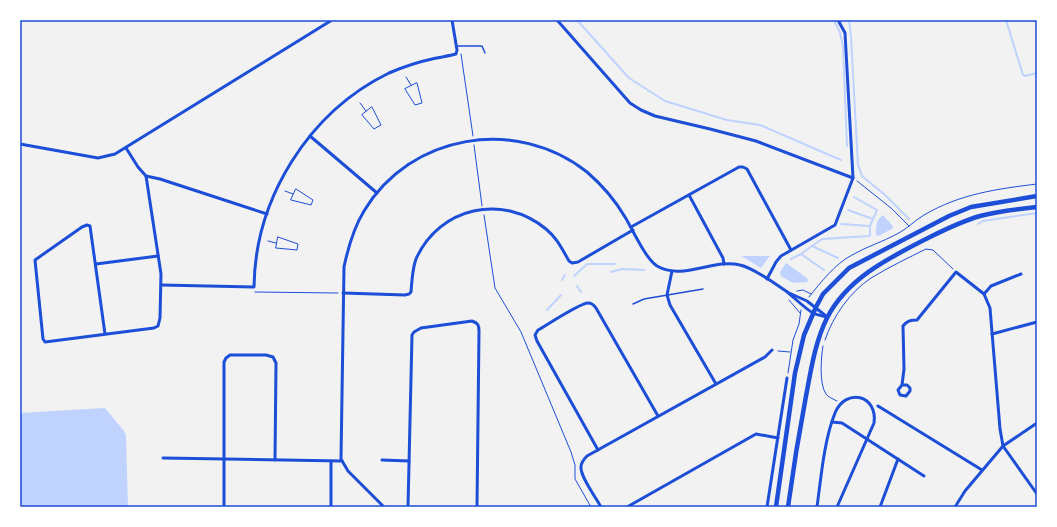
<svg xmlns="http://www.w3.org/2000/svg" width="1057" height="527" font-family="'DM Sans',sans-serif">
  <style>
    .water { fill: #bfd3fe }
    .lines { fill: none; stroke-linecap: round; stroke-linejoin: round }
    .stream { stroke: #bfd3fe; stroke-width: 2 }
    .path { stroke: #1d4ed8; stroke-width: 1 }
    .service { stroke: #1d4ed8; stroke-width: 1.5 }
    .minor { stroke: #1d4ed8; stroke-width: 3 }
    .secondary { stroke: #1d4ed8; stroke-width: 4.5 }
    .neatline { fill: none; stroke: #1d4ed8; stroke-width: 1.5 }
  </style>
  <rect width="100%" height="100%" fill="#f2f2f2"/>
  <!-- water -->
  <g class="water">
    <path d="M883,215L892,225L893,228L879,236L876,235C876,227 876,219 883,215Z"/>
    <path d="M741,256H770L761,268Z"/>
    <path d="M786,263L807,278L808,280L807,282L793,283L781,276L780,272Z"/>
    <path d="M105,408L124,431L126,436L128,507H20V413Z"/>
  </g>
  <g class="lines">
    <!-- stream -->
    <g class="stream">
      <path d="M577,20L629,78L665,101L727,120L760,125L841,160"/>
      <path d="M833,20C840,28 841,37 843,47L847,146"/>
      <path d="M849,20L851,37L858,165L862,176L885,195L909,219"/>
      <path d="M1006,20L1023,75L1025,76L1037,73"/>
      <path d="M854,197L877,210L873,219"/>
      <path d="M848,210L873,219L870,226"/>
      <path d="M978,224L983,221L1037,213"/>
      <path d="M812,246L822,239L870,236V226L841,224"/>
      <path d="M801,254L812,246L838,258"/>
      <path d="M791,259L801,254L824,270"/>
      <path d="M611,272L622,269L644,270"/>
      <path d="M574,276L587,264H615"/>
      <path d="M562,280L565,275"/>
      <path d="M577,286L581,292"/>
      <path d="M547,310L561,295"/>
    </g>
    <!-- path -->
    <g class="path">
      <path d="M461,54L473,136"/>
      <path d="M406,77L411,85"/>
      <path d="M417,83L422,103L415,105L405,89Z"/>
      <path d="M360,103L366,111"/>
      <path d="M372,107L381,125L374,129L362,115Z"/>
      <path d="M474,145L482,206"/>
      <path d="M857,181L891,208L909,226"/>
      <path d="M296,189L313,200L311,205L291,200Z"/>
      <path d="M285,191L293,194"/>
      <path d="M484,215L495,288L521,332L571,452L575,465V479L591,507"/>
      <path d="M278,237L298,244L297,250L276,248Z"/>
      <path d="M268,241L276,243"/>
      <path d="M797,291L803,290L811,294"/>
      <path d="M255,292L338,293"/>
      <path d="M809,297C821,282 835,264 852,255C866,247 882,242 897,234C907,229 914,221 924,215C960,194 996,189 1037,184"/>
      <path d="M789,300L800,313"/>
      <path d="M825,340C833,316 850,292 871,278C889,267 908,258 926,249L933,250L953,269"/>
      <path d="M823,346C821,358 819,384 826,394C828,397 833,399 837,401"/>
      <path d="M778,351L790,352"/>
      <path d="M788,373L793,340L799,324L801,310"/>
    </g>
    <!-- service -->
    <g class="service">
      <path d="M456,46H482L485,53"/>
      <path d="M633,304L644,299L703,289"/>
    </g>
    <!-- minor -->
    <g class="minor">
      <path d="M557,20L630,103L641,110L655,116L710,129L756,141L853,178"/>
      <path d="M310,136L377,193"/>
      <path d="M20,144L98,158L115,154L332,20"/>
      <path d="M126,148L138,167L146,176L160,179L267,214"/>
      <path d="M689,195L723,258L724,264"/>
      <path d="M631,227L739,167H743L747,169L791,250"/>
      <path d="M96,264L158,256"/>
      <path d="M672,271L667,295L670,305L716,384"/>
      <path d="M767,279L776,262L781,256L835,225L853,178L845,33L838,20"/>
      <path d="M161,285L254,287C255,198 309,112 389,73C403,67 418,62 432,59C440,57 449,56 456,54L457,50L452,20"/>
      <path d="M343,293L405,295L409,294L411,292C412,281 412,270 416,259C439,207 503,193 546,229C557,238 562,249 569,261L572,263L578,262L633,230"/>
      <path d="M789,293L807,301L826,316"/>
      <path d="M984,294L991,286L1021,274"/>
      <path d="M105,334L90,226L87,225L82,227L35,260L43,339L45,342L154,328L158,326L160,318L161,274L146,176"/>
      <path d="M992,334L1037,322"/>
      <path d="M902,385H907L910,388V391L906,396L900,395L898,390L902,385L904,369L903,326C907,321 910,320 917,320L956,272L984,294L990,308L1000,429L1003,446L1037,494"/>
      <path d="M878,406L982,470"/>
      <path d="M832,422L842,423L924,476"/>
      <path d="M598,450L537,341L535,335L538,330C547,325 580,303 588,303C592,303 594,305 596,308L658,416"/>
      <path d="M163,458L342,461"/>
      <path d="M382,460L409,461"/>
      <path d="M331,461V507"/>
      <path d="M224,507V362L226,358L230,355H266L273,357L276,363L275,460"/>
      <path d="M384,507L348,471L341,459L344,267C348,248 353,229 364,211C410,134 516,116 587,172C602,185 615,200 625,217C633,230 645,258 657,266C683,281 713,258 740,265C754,268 774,283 786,291C795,298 803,307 813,313C817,315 823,316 827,317"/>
      <path d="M408,507L412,335L414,332L421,328L472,321C478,323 479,325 479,331L477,507"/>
      <path d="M601,507C596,498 580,476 581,467C581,462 584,459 587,456L765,357L772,350"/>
      <path d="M627,507L756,434L778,438"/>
      <path d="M767,507L787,378"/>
      <path d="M817,507C821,478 824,440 835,413C846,387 878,395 874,423L837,507"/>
      <path d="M880,507L898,459"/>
      <path d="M955,507L965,491L1003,446L1037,423"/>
    </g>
    <!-- secondary -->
    <g class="secondary">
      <path d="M776,507L795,373L804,335L816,307L823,294L849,268L949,216L971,207L1037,196"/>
      <path d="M788,507C793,470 799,433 806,396C811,370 815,342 827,318C848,277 891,257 930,237C946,229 963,221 980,216C999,211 1018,209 1037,207"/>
    </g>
  </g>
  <!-- border -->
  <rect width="1057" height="527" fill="none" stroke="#ffffff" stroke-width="42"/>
  <rect x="21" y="21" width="1015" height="485" class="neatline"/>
</svg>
